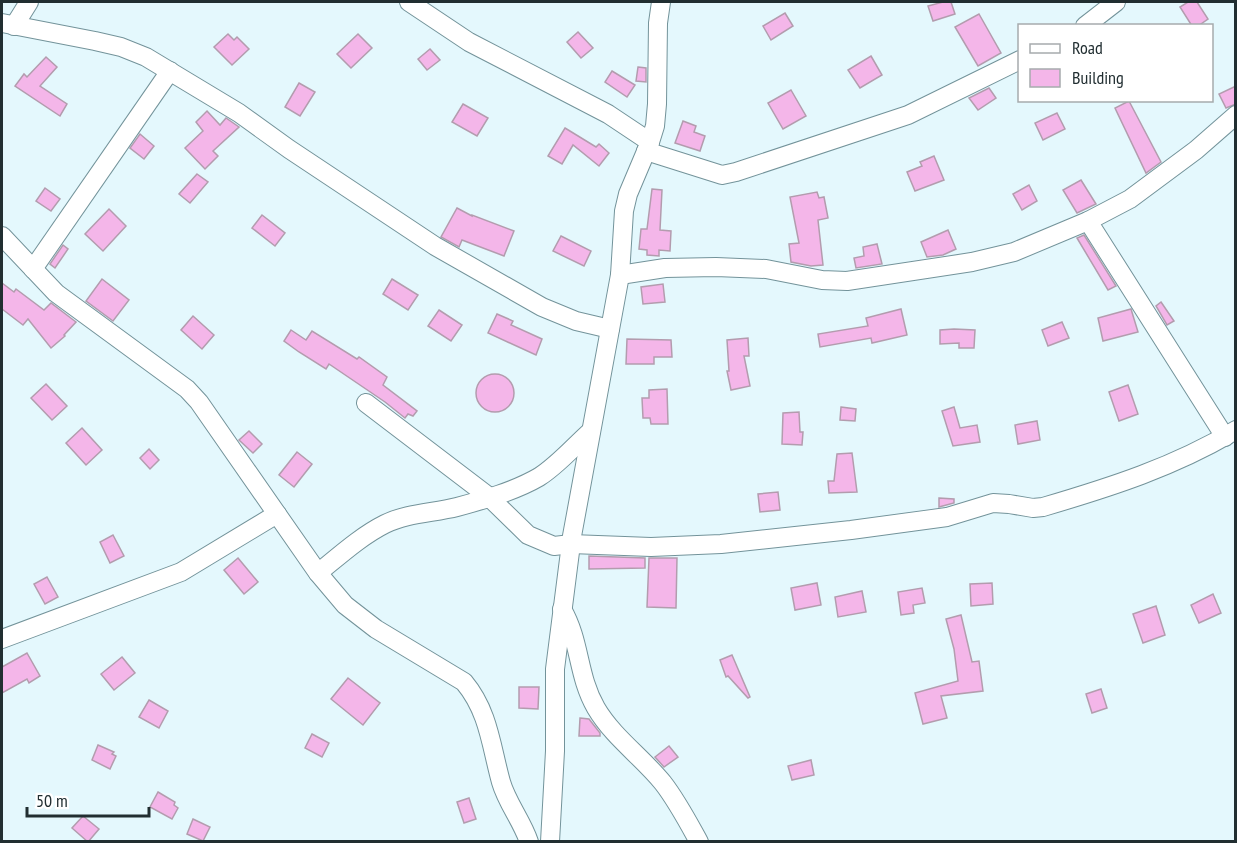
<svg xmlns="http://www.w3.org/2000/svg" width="1237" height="843" font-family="'PT Sans Narrow',sans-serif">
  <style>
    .building { fill: #f4b6e9; stroke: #b39cae; stroke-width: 1.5 }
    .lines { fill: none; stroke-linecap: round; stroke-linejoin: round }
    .minor-casing { stroke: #73939a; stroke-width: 20 }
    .minor { stroke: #fff; stroke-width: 18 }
  </style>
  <rect width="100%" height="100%" fill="#e4f8fd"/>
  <!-- building -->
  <g class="building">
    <path d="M943,2H951L955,14L933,21L928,6Z"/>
    <path d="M1188,2H1197L1208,19L1198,26H1192L1180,7Z"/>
    <path d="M785,13L793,26L771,40L763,26Z"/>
    <path d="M979,14L1001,53L978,66L955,27Z"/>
    <path d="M578,32L593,48L581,58L567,42Z"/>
    <path d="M228,34L234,40L237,37L249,49L232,65L214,47Z"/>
    <path d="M358,34L372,48L351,68L337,54Z"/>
    <path d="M430,49L440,60L427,70L418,59Z"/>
    <path d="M871,56L882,75L860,88L848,70Z"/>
    <path d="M46,57L57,67L40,86L67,104L60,116L15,86L24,74L27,77Z"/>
    <path d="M638,67L646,68V82L636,81Z"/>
    <path d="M612,71L635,85L627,97L605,82Z"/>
    <path d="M299,83L315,92L300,116L285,107Z"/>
    <path d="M1236,86V104L1226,108L1219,94Z"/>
    <path d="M989,88L996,98L978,110L969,98Z"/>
    <path d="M791,90L806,116L783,129L768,103Z"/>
    <path d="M1129,101L1161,162L1146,173L1115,108Z"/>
    <path d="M463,104L488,118L477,136L452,122Z"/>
    <path d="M207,111L220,125L226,118L239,127L213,151L218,156L205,169L185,148L203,131L196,122Z"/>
    <path d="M1057,113L1065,129L1043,140L1035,123Z"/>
    <path d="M683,121L696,126L694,132L705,136L700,151L675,143Z"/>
    <path d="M565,128L596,147L599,144L609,153L599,166L573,145L562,164L548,156Z"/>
    <path d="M140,134L154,146L144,159L130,148Z"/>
    <path d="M934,156L944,180L915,191L907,172L922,166L920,162Z"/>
    <path d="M197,174L208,182L190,203L179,194Z"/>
    <path d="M1081,180L1096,204L1077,213L1063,190Z"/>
    <path d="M1029,185L1037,201L1022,210L1013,194Z"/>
    <path d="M45,188L60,199L51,211L36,201Z"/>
    <path d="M652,189L662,190L660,230L671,231L670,251L659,250V256L647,255V250L639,249L641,229H647Z"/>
    <path d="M817,192L819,198L824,197L828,218L818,220L823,265L811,266L791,262L789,244L799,243L790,197Z"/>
    <path d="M457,208L472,216V215L514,231L504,256L462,240L459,247L441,237Z"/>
    <path d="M109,209L126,226L103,251L85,234Z"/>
    <path d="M262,215L285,233L275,246L252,228Z"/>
    <path d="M948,230L956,249L943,255L927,257L921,242Z"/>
    <path d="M1084,235L1116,286L1108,290L1077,238Z"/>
    <path d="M561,236L591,251L584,266L553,251Z"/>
    <path d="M877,244L882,264L856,268L854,258L864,256L863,247Z"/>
    <path d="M63,245L68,249L55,268L50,264Z"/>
    <path d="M102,279L129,300L113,321L86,301Z"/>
    <path d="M392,279L418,295L408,310L383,294Z"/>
    <path d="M2,283L14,292L16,289L44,310L51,303L76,322L64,335L65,336L51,348L28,319L23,325L2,309Z"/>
    <path d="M663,284L665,302L643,304L641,287Z"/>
    <path d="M1161,302L1174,321L1167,325L1156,306Z"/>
    <path d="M901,309L907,335L872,343L871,338L820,347L818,334L868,326L866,318Z"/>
    <path d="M1131,309L1138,332L1103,341L1098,318Z"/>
    <path d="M439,310L462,325L451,341L428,326Z"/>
    <path d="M497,314L513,321L511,325L542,339L536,355L488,333Z"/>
    <path d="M193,316L214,335L202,349L181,330Z"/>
    <path d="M1062,322L1069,338L1048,346L1042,330Z"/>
    <path d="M954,329L975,330L974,348H959V343L940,344V330Z"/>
    <path d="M291,330L306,340L312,331L357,359L359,357L387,377L383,385L417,411L413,416L408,414L405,418L385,402L329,364L326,369L299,352L284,341Z"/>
    <path d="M748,338L749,356H744L750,386L731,390L727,371H729L727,340Z"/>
    <path d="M627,339L671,340L672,357H654V364H626Z"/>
    <circle cx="495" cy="393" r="19"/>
    <path d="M46,384L67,406L52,420L31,398Z"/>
    <path d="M1128,385L1138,414L1119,421L1109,392Z"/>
    <path d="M667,389L668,424H651L650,418H643L642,398H649V390Z"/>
    <path d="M841,407L856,409L855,421L840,420Z"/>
    <path d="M954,407L960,428L977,425L980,442L953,446L942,411Z"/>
    <path d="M799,412L800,432H803L802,445L782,444L783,413Z"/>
    <path d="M1037,421L1040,440L1018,444L1015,425Z"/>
    <path d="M82,428L102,450L86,465L66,443Z"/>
    <path d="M249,431L262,444L253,453L239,440Z"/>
    <path d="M149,449L159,460L150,469L140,458Z"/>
    <path d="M297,452L312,464L294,487L279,475Z"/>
    <path d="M852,453L857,492L829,493L828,481H834L837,454Z"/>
    <path d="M778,492L780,510L760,512L758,494Z"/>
    <path d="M939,498L954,499V503L939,507Z"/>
    <path d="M113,535L124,556L110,563L100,542Z"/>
    <path d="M589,556L645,558V568L589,569Z"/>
    <path d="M238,558L258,582L244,594L224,570Z"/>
    <path d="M649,558H677L676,608L647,607Z"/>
    <path d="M47,577L58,597L45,604L34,584Z"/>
    <path d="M817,583L821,605L795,610L791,588Z"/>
    <path d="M992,583L993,604L971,606L970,584Z"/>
    <path d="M922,588L925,603L913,605L914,613L901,615L898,592Z"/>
    <path d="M862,591L866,612L838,617L835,597Z"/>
    <path d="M1213,594L1221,613L1199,623L1191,605Z"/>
    <path d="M1156,606L1165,635L1143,643L1133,614Z"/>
    <path d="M961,615L972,662L979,661L983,691L941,696L947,718L923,724L915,693L958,681L954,649L946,619Z"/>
    <path d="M27,653L40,676L29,683L27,679L2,693V667Z"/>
    <path d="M732,655L750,697L748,698L728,676L726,677L720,660Z"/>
    <path d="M122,657L135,673L114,690L101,674Z"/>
    <path d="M348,678L380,703L363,725L331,699Z"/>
    <path d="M519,687H539L538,709L519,708Z"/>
    <path d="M1101,689L1107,708L1092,713L1086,694Z"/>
    <path d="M149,700L168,711L159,728L139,717Z"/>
    <path d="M580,718L589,719L600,733V736H579Z"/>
    <path d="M312,734L329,743L322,757L305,748Z"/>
    <path d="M98,745L114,752L112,754L116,756L110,769L92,760Z"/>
    <path d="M669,746L678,757L664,767L655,757Z"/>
    <path d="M811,760L814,775L792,780L788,766Z"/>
    <path d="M158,792L175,802L174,805L178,808L172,819L150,807Z"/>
    <path d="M469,798L476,819L464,823L457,802Z"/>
    <path d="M83,816L99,829L88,842L72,828Z"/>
    <path d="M193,819L210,827L203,841L187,834Z"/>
  </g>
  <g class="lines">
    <defs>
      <g id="minor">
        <path d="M409,2L469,42L608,114L650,142"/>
        <path d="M2,23L95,41L121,47L146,57L239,113L289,149L435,246L542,307L576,321L610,329"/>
        <path d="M14,26L29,2"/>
        <path d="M1085,26L1116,2"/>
        <path d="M646,151L722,175L736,172L908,115L1020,60"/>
        <path d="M1088,221L1225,437"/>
        <path d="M2,236L56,293L187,389L199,402L318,573L345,605L376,629L464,682C489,712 491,746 501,782C507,803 522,821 529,842"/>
        <path d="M33,269L170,71"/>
        <path d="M620,275L665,268L716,267L766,269L822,280L847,281L972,262L1014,252L1088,221L1130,199L1196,150L1236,115"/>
        <path d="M366,403L488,496L528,535L554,546L571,544L651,547L721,544L851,530L947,517L993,503L1009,504L1033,508L1043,507C1111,487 1174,467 1236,430"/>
        <path d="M318,573C339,556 361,536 385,524C407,513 433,513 457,507C483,500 515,491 539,477C558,465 574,446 591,431"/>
        <path d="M562,609C581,642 577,675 596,708C613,737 642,757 663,783C677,801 688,822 699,842"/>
        <path d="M2,639L181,572L277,514"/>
        <path d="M550,842L555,751V669L572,536L620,275L624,211L628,194L650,142L655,126L657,104L658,23L661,2"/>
      </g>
    </defs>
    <!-- minor casing -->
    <use href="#minor" class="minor-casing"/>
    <!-- minor -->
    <use href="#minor" class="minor"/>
  </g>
  <!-- border -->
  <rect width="1237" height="843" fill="none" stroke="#212e31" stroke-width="6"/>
  <!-- legend -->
  <rect x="1018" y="24" width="195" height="78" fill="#ffffff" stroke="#a6abad" stroke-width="1.5"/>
  <rect x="1030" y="44" width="30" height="9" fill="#ffffff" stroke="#a6abad" stroke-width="1.5"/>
  <text x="1072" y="54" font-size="18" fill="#212e31">Road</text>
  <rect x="1030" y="69" width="30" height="18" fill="#f4b6e9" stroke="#a6abad" stroke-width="1.5"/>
  <text x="1072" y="84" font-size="18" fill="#212e31">Building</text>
  <!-- scale -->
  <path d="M27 807v9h122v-9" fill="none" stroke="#212e31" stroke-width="3"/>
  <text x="36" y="807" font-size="18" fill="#212e31" stroke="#ffffff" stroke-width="4.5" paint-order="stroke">50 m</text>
</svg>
